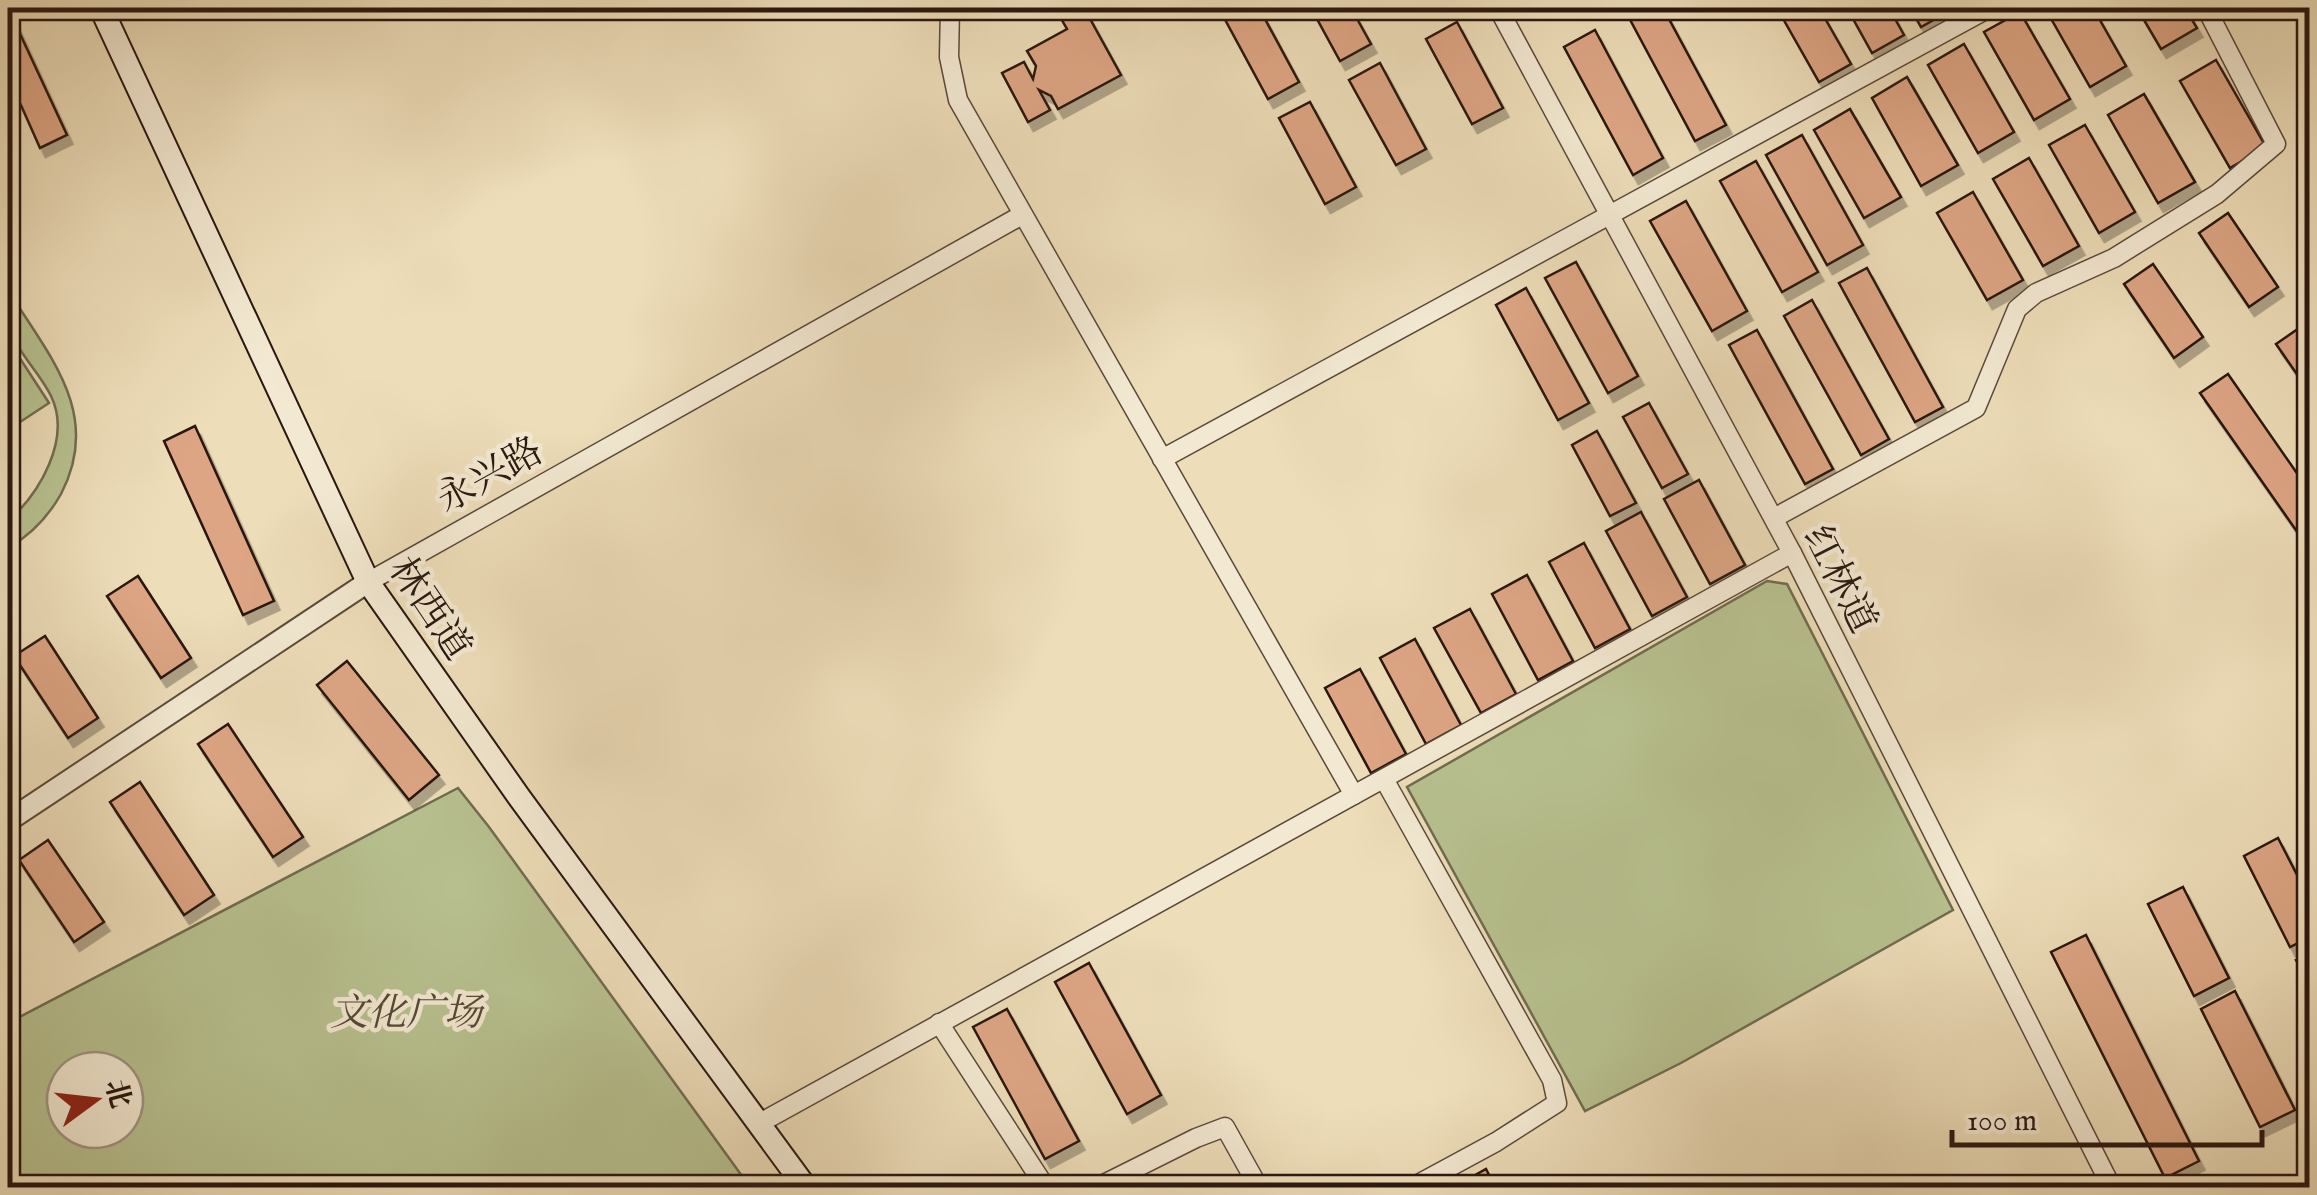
<svg xmlns="http://www.w3.org/2000/svg" width="2317" height="1195" font-family="'IM FELL English','Noto Serif SC',serif">
  <style>
    .green { fill: #b8c190; stroke: #706c50; stroke-width: 2.5; fill-rule: evenodd }
    .building { fill: #dda584; stroke: #291710; stroke-width: 2.5; filter: url(#shadow) }
    .lines { fill: none; stroke-linecap: round; stroke-linejoin: round }
    .minor-casing { stroke: #5a483a; stroke-width: 21 }
    .tertiary-casing { stroke: #5a483a; stroke-width: 24 }
    .secondary-casing { stroke: #291710; stroke-width: 26 }
    .minor { stroke: #f3e9d2; stroke-width: 18 }
    .tertiary { stroke: #f3e9d2; stroke-width: 20 }
    .secondary { stroke: #f3e9d2; stroke-width: 22 }
    .labels { text-anchor: middle; stroke-width: 9; stroke-linejoin: round; paint-order: stroke }
    .street-label { font-size: 38px; fill: #291710; stroke: #f3e9d2 }
    .park-label { font-size: 38px; font-style: italic; fill: #544a36; stroke: #f3e9d2 }
  </style>
  <defs>
    <filter id="shadow"><feDropShadow dx="5.5" dy="9" stdDeviation="0" flood-color="#0004"/></filter>
  </defs>
  <rect width="100%" height="100%" fill="#edddb9"/>
  <filter id="stains"><feTurbulence type="fractalNoise" baseFrequency=".002" numOctaves="4"/><feColorMatrix values="0 0 0 0 .2 0 0 0 0 .09 0 0 0 0 .02 0 0 0 .5 -.17"/></filter>
  <radialGradient id="worn" r=".72"><stop offset=".6" stop-color="#630" stop-opacity="0"/><stop offset="1" stop-color="#630" stop-opacity=".3"/></radialGradient>
  <!-- green -->
  <g class="green">
    <path d="M8,290C49,356 103,414 61,494C48,517 31,535 8,548V521C39,494 72,439 51,396C40,373 18,353 9,329C5,319 7,302 8,290Z"/>
    <path d="M8,340L49,403L8,430Z"/>
    <path d="M1767,581L1787,584L1953,910L1681,1063L1585,1111L1407,787Z"/>
    <path d="M458,788L489,827L750,1187H8V1023ZM65,1070H125V1130H65Z"/>
  </g>
  <!-- building -->
  <g class="building">
    <path d="M8,8L67,135L40,148L8,76Z"/>
    <path d="M1055,8H1084L1121,75L1058,109L1051,96L1039,90L1050,110L1028,122L1002,73L1024,62L1033,79L1036,66L1027,51L1067,29Z"/>
    <path d="M1234,8H1259L1299,82L1268,99L1222,14Z"/>
    <path d="M1311,8H1351L1371,44L1340,61Z"/>
    <path d="M1639,8H1663L1726,125L1695,141L1627,14Z"/>
    <path d="M1777,8H1819L1851,64L1819,82Z"/>
    <path d="M1847,8H1889L1904,35L1872,53Z"/>
    <path d="M1910,8H1952L1953,9L1921,27Z"/>
    <path d="M2045,8H2093L2126,66L2090,87Z"/>
    <path d="M2137,8H2185L2197,28L2161,49Z"/>
    <path d="M2020,12L2070,99L2034,120L1984,32Z"/>
    <path d="M1457,22L1503,108L1472,124L1426,39Z"/>
    <path d="M1595,30L1663,158L1633,175L1564,47Z"/>
    <path d="M1964,44L2014,132L1978,153L1928,65Z"/>
    <path d="M2216,60L2266,147L2230,168L2180,81Z"/>
    <path d="M1380,63L1426,149L1396,165L1349,80Z"/>
    <path d="M1907,77L1958,165L1921,186L1872,98Z"/>
    <path d="M2144,94L2195,182L2158,203L2108,115Z"/>
    <path d="M1310,102L1356,187L1325,204L1279,118Z"/>
    <path d="M1850,109L1901,197L1864,218L1814,130Z"/>
    <path d="M2085,125L2135,212L2099,233L2049,145Z"/>
    <path d="M1802,135L1863,245L1827,265L1766,155Z"/>
    <path d="M2029,158L2079,246L2043,266L1993,179Z"/>
    <path d="M1756,161L1818,272L1782,292L1720,181Z"/>
    <path d="M1973,192L2023,280L1987,300L1937,213Z"/>
    <path d="M1686,201L1747,311L1712,331L1650,221Z"/>
    <path d="M2228,213L2278,287L2249,307L2199,233Z"/>
    <path d="M1576,262L1638,376L1608,393L1545,278Z"/>
    <path d="M2153,264L2203,337L2174,358L2124,284Z"/>
    <path d="M1867,268L1943,407L1915,422L1839,283Z"/>
    <path d="M1526,288L1589,403L1558,420L1496,305Z"/>
    <path d="M1812,300L1889,439L1861,455L1784,316Z"/>
    <path d="M2302,326L2310,336V393L2276,344Z"/>
    <path d="M1757,330L1833,469L1805,484L1729,345Z"/>
    <path d="M2228,374L2310,492V540L2305,543L2200,393Z"/>
    <path d="M1649,403L1688,474L1662,488L1623,417Z"/>
    <path d="M195,426L274,601L243,615L164,441Z"/>
    <path d="M1597,431L1636,503L1610,516L1572,445Z"/>
    <path d="M1699,480L1745,565L1710,584L1664,499Z"/>
    <path d="M1641,512L1687,597L1652,616L1606,531Z"/>
    <path d="M1584,543L1630,629L1595,648L1549,562Z"/>
    <path d="M1527,575L1573,661L1538,680L1492,594Z"/>
    <path d="M138,576L191,658L161,678L107,596Z"/>
    <path d="M1470,609L1516,694L1481,713L1434,628Z"/>
    <path d="M45,636L98,718L68,738L14,656Z"/>
    <path d="M1415,639L1461,725L1426,744L1380,658Z"/>
    <path d="M347,661L439,775L409,800L317,685Z"/>
    <path d="M1360,669L1406,754L1371,773L1325,688Z"/>
    <path d="M228,724L303,837L273,857L198,744Z"/>
    <path d="M140,782L214,895L184,915L110,802Z"/>
    <path d="M2278,838L2310,900V937L2290,947L2244,856Z"/>
    <path d="M48,840L104,922L74,942L19,860Z"/>
    <path d="M2183,887L2229,978L2194,996L2148,904Z"/>
    <path d="M2086,935L2199,1161L2165,1178L2051,952Z"/>
    <path d="M2310,954V986L2296,960Z"/>
    <path d="M1089,963L1161,1095L1127,1114L1055,982Z"/>
    <path d="M2235,991L2295,1110L2260,1127L2201,1009Z"/>
    <path d="M1007,1009L1079,1141L1045,1159L973,1027Z"/>
    <path d="M1486,1169L1496,1188H1452Z"/>
  </g>
  <g class="lines">
    <defs>
      <g id="minor">
        <path d="M950,8L949,57L958,100L1354,795"/>
        <path d="M1498,8L1792,553L2112,1188"/>
        <path d="M1162,459L1989,8"/>
        <path d="M1774,518L1976,408L2017,309L2036,293L2114,258L2217,194L2276,144L2206,8"/>
        <path d="M368,582L1022,215"/>
        <path d="M1384,779L1552,1080L1557,1103L1496,1142L1411,1188"/>
        <path d="M939,1023L1046,1188"/>
        <path d="M758,1124L1792,553"/>
        <path d="M1096,1188L1196,1138L1225,1127L1259,1188"/>
      </g>
      <path id="tertiary" d="M8,821L368,582"/>
      <path id="secondary" d="M101,8L368,582L519,797L806,1188"/>
    </defs>
    <!-- minor casing -->
    <use href="#minor" class="minor-casing"/>
    <!-- tertiary casing -->
    <use href="#tertiary" class="tertiary-casing"/>
    <!-- secondary casing -->
    <use href="#secondary" class="secondary-casing"/>
    <!-- minor -->
    <use href="#minor" class="minor"/>
    <!-- tertiary -->
    <use href="#tertiary" class="tertiary"/>
    <!-- secondary -->
    <use href="#secondary" class="secondary"/>
  </g>
  <g class="labels">
    <!-- street labels -->
    <g class="street-label">
      <text transform="translate(489 474) rotate(-29)" y="13">永兴路</text>
      <text transform="translate(1841 579) rotate(63)" y="13">红林道</text>
      <text transform="translate(431 608) rotate(56)" y="13">林西道</text>
    </g>
    <!-- park labels -->
    <g class="park-label">
      <text x="406" y="1025">文化广场</text>
    </g>
  </g>
  <!-- margin -->
  <rect width="2317" height="1195" fill="none" stroke="#edddb9" stroke-width="40"/>
  <rect x="10" y="10" width="2297" height="1175" fill="none" stroke="#291710" stroke-width="5"/>
  <rect x="20" y="20" width="2277" height="1155" fill="none" stroke="#291710" stroke-width="2.5"/>
  <!-- north arrow -->
  <g transform="translate(95 1100) rotate(75)"><circle r="48" fill="#f3e9d2" stroke="#a29584" stroke-width="2.5"/>
  <path d="M0-8L18 38L0 25L-18 38Z" fill="#8f2418"/>
  <text y="-15" font-size="28" font-weight="bold" text-anchor="middle" fill="#291710">北</text>
  </g>
  <!-- scale -->
  <path d="M1952 1130v15h310v-15" fill="none" stroke="#291710" stroke-width="5"/>
  <text x="1967" y="1130" font-size="30" fill="#291710" stroke="#f3e9d2" stroke-width="8" paint-order="stroke">100 m</text>
  <rect width="100%" height="100%" filter="url(#stains)"/>
  <rect width="100%" height="100%" fill="url(#worn)"/>
</svg>
